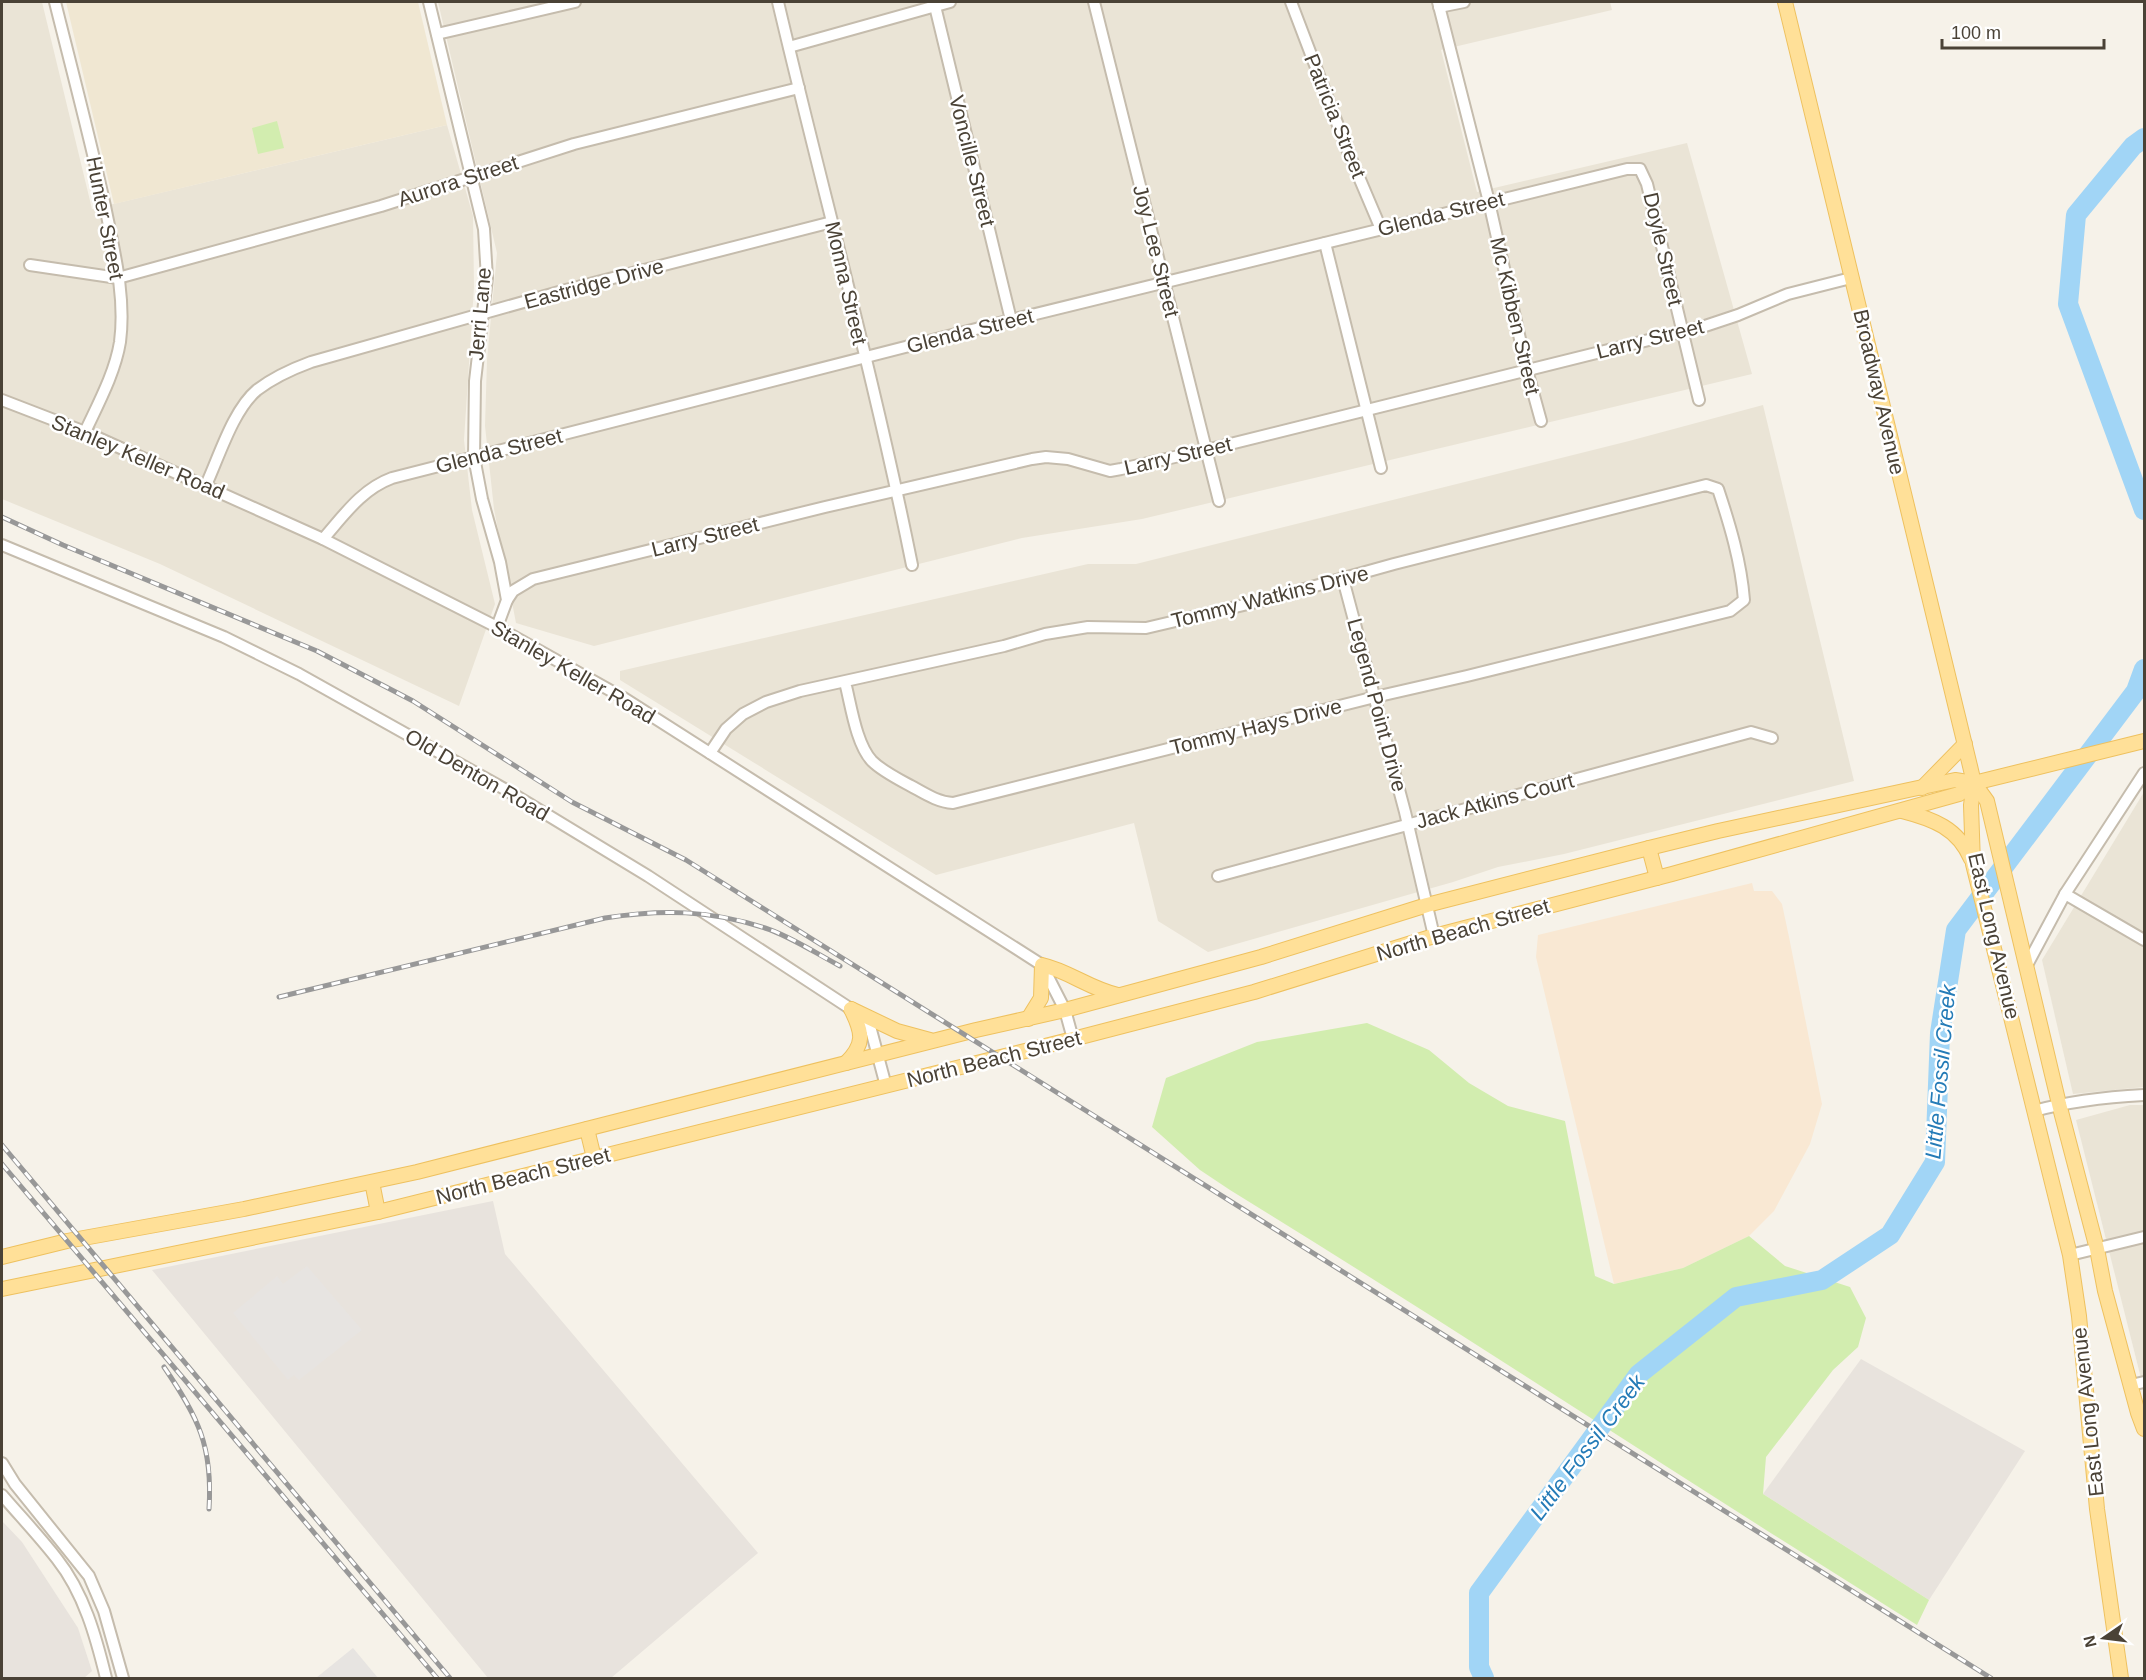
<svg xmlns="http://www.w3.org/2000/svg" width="2146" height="1680" font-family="Helvetica,sans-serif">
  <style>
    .residential { fill: #eae4d6 }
    .commercial { fill: #f9e8d3 }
    .industrial { fill: #e8e3dd }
    .education { fill: #f0e7d2 }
    .green { fill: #d2edaf }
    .parking { fill: #e7e4e1 }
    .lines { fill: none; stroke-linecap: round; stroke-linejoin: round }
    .river { stroke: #a1d5f6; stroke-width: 20 }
    .minor-casing { stroke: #c5bcad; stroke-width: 14 }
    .major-casing { stroke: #eec15f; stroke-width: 16 }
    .minor { stroke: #fff; stroke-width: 10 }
    .major { stroke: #ffe098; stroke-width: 14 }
    .rail-casing { stroke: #989898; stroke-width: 5 }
    .rail { stroke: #fff; stroke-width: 3; stroke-dasharray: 9; stroke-linecap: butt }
    .labels { text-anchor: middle; stroke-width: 5; stroke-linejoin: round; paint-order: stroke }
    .street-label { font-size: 21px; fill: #4a4236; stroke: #fff }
    .water-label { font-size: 22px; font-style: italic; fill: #247bb7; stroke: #fff }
  </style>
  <rect width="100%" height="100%" fill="#f6f2e9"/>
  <!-- residential -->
  <g class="residential">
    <path d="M2,2H42L92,209L447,125L473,216L474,287L464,440L472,510L495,604L459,706L160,564L2,499Z"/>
    <path d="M438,2H1610L1612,10L1441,50L1477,192L1687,143L1752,374L1142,519L1022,538L594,646L516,623L494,509L485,426L487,360L497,253Z"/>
    <path d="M1763,405L1854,781L1564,854L1498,867L1453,882L1208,952L1158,921L1134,823L936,875L620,680V671L1088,564H1136L1629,441Z"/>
    <path d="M2144,792V1087L2073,1094L2042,960Z"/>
    <path d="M2130,1105H2144V1390L2076,1120Z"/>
  </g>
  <!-- commercial -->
  <path class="commercial" d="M1752,883L1754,891H1772L1782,904L1789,937L1822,1104L1810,1144L1774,1211L1749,1236L1683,1268L1614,1284L1536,957L1538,935Z"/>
  <!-- industrial -->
  <g class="industrial">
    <path d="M493,1201L505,1254L758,1553L611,1678H488L152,1270Z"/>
    <path d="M1861,1359L2025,1451L1929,1600L1763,1494Z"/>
    <path d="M2,1521L22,1542L78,1628L92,1671L84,1678H2Z"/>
  </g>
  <!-- education -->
  <path class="education" d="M66,2H418L447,125L114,204Z"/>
  <!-- green -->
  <g class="green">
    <path d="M277,121L284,148L258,154L252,128Z"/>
    <path d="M1367,1023L1429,1050L1469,1083L1508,1106L1565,1121L1595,1276L1614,1284L1683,1268L1749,1236L1785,1266L1850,1287L1866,1318L1858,1347L1833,1370L1766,1457L1763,1494L1929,1600L1917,1625C1687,1482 1461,1332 1230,1190L1200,1170L1152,1127L1166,1078L1257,1042Z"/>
  </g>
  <!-- parking -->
  <g class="parking">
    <path d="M307,1266L362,1330L299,1380L294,1375L288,1380L233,1313L277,1276L283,1284Z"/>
    <path d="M353,1648L378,1678H316Z"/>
  </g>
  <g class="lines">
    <!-- river -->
    <g class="river">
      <path d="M2144,138L2133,146L2076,215L2068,304L2144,510"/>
      <path d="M1484,1678L1479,1667V1593L1639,1374L1736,1297L1822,1280L1890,1235L1935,1162L1940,1033L1956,930L2136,691L2144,669"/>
    </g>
    <defs>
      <g id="minor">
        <path d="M55,2C72,70 90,138 105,206C114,251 126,297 120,342C115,373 98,404 85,432"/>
        <path d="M429,2L484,229L487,278L475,381L474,457L482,499L500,562L507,600L497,627"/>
        <path d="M778,2C822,189 874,376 912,565"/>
        <path d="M934,2L1011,320"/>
        <path d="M1094,2L1219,501"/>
        <path d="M1291,2L1347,149L1381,229"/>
        <path d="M1438,2L1489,202L1527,370L1541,421"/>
        <path d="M1439,7L1464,2"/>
        <path d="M437,34L575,2"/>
        <path d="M789,47L950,2"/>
        <path d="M1325,243L1381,468"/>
        <path d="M30,265L118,278L381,206L574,144L799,88"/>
        <path d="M2,400L85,432L323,539L497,627L622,697L1042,965L1065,1010L1073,1039"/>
        <path d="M206,485C219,457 233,410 257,390C274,377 292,369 311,362L566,290L832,222"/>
        <path d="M323,539C344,515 362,489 392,478L1011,320L1627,169H1640L1647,184L1699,400"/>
        <path d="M2,545L224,637L299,674L508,791L648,876L851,1009L871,1030L886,1086"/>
        <path d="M1343,579L1405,812L1434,936"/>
        <path d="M507,600L513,591L533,579L825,507L1032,459L1046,457L1068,459L1110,471L1121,469L1206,450L1705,326L1738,315L1788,294L1851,278"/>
        <path d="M710,753L726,729L743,714L766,702L800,691L1004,646L1045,634L1088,627L1146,628L1265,600L1394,564L1706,485L1718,489C1730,525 1741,562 1744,600L1730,611L1467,676L1375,697L953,803C937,802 924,793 911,786C898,779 882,771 872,761C856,744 851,705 845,682"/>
        <path d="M1218,876L1751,732L1772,738"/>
        <path d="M2065,894L2144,940"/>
        <path d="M2027,965L2065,894L2144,773"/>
        <path d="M2034,1111C2070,1101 2107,1097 2144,1095"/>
        <path d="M2070,1255L2144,1237"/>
        <path d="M2131,1385L2144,1382"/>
        <path d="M2,1463L15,1484L89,1576L104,1611L123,1678"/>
        <path d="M2,1495C20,1516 40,1537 57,1559C84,1593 96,1637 106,1678"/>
      </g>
      <g id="major">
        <path d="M1785,2L1970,766L1974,783L1987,801L2059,1104L2097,1249L2105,1291L2138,1413L2144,1429"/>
        <path d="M1974,783L1971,805L1973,864L2070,1255L2079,1316L2097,1509L2121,1678"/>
        <path d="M1922,788L1965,744"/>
        <path d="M1902,811C1933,819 1958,828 1971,859"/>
        <path d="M1649,848L1657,878"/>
        <path d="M851,1009L897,1031L930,1040"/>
        <path d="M1028,1019L1041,998L1042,965C1069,971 1090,989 1118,995"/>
        <path d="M846,1063C865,1044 863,1033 851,1009"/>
        <path d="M587,1129L594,1158"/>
        <path d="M372,1182L378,1212"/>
        <path d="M2,1257L67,1241L244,1209L417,1172L976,1030L1065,1010L1261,957L1427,905L1649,848L1718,831L1955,780L1974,783L2144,741"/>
        <path d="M2,1289L378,1212L1073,1039L1254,992L1434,936L1672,874L1959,794L1974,783"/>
      </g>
    </defs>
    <!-- minor casing -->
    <use href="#minor" class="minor-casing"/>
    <!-- major casing -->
    <use href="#major" class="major-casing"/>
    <!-- minor -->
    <use href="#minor" class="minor"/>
    <!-- major -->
    <use href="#major" class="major"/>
    <defs>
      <g id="rail">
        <path d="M2,517L63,545L317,651L413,701L572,802L686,860L1991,1678"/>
        <path d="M279,997L605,918C662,909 710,910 765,928C790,936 817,954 840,966"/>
        <path d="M2,1145L450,1678"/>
        <path d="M2,1164L437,1678"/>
        <path d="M164,1367C198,1417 213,1446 209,1509"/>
      </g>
    </defs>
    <!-- rail casing -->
    <use href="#rail" class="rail-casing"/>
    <!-- rail -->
    <use href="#rail" class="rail"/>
  </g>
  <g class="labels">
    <!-- street labels -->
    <g class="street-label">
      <text transform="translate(1335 116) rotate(68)" y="7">Patricia Street</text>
      <text transform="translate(972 161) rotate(76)" y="7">Voncille Street</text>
      <text transform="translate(458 181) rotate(-18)" y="7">Aurora Street</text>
      <text transform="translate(1441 214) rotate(-14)" y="7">Glenda Street</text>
      <text transform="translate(105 218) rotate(79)" y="7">Hunter Street</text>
      <text transform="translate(1663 249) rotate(77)" y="7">Doyle Street</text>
      <text transform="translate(1156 251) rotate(76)" y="7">Joy Lee Street</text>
      <text transform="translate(846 283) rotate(77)" y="7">Monna Street</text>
      <text transform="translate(594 284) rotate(-15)" y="7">Eastridge Drive</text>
      <text transform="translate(480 314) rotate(-85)" y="7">Jerri Lane</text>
      <text transform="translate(1515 316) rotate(77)" y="7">Mc Kibben Street</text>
      <text transform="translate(970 331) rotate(-14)" y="7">Glenda Street</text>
      <text transform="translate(1650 339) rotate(-14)" y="7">Larry Street</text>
      <text transform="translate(1879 392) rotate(77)" y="7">Broadway Avenue</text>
      <text transform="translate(499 451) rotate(-14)" y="7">Glenda Street</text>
      <text transform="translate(1178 456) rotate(-13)" y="7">Larry Street</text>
      <text transform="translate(138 457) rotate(23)" y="7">Stanley Keller Road</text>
      <text transform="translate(705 537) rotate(-14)" y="7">Larry Street</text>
      <text transform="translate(1270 597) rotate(-14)" y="7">Tommy Watkins Drive</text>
      <text transform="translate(573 672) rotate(30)" y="7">Stanley Keller Road</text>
      <text transform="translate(1377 705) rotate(75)" y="7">Legend Point Drive</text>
      <text transform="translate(1256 727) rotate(-14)" y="7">Tommy Hays Drive</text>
      <text transform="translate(477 775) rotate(30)" y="7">Old Denton Road</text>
      <text transform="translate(1495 801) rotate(-15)" y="7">Jack Atkins Court</text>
      <text transform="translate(1463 930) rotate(-16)" y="7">North Beach Street</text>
      <text transform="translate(1994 936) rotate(77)" y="7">East Long Avenue</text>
      <text transform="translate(994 1059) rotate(-14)" y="7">North Beach Street</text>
      <text transform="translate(523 1176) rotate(-14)" y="7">North Beach Street</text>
      <text transform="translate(2088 1412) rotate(-96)" y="7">East Long Avenue</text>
    </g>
    <!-- water labels -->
    <g class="water-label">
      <text transform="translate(1940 1072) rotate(-85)" y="8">Little Fossil Creek</text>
      <text transform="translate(1587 1447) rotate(-53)" y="8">Little Fossil Creek</text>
    </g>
  </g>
  <!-- border -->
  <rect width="2146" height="1680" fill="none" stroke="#4a4236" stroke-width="6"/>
  <!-- north arrow -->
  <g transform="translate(2104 1638) rotate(256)" stroke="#ffffff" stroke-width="4.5" paint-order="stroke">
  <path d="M0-4.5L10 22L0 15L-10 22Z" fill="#4a4236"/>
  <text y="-9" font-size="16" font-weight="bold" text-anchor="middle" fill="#4a4236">N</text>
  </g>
  <!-- scale -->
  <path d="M1942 39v9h162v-9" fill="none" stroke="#4a4236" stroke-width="3"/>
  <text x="1951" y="39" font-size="18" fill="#4a4236" stroke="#ffffff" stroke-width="4.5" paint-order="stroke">100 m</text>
</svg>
